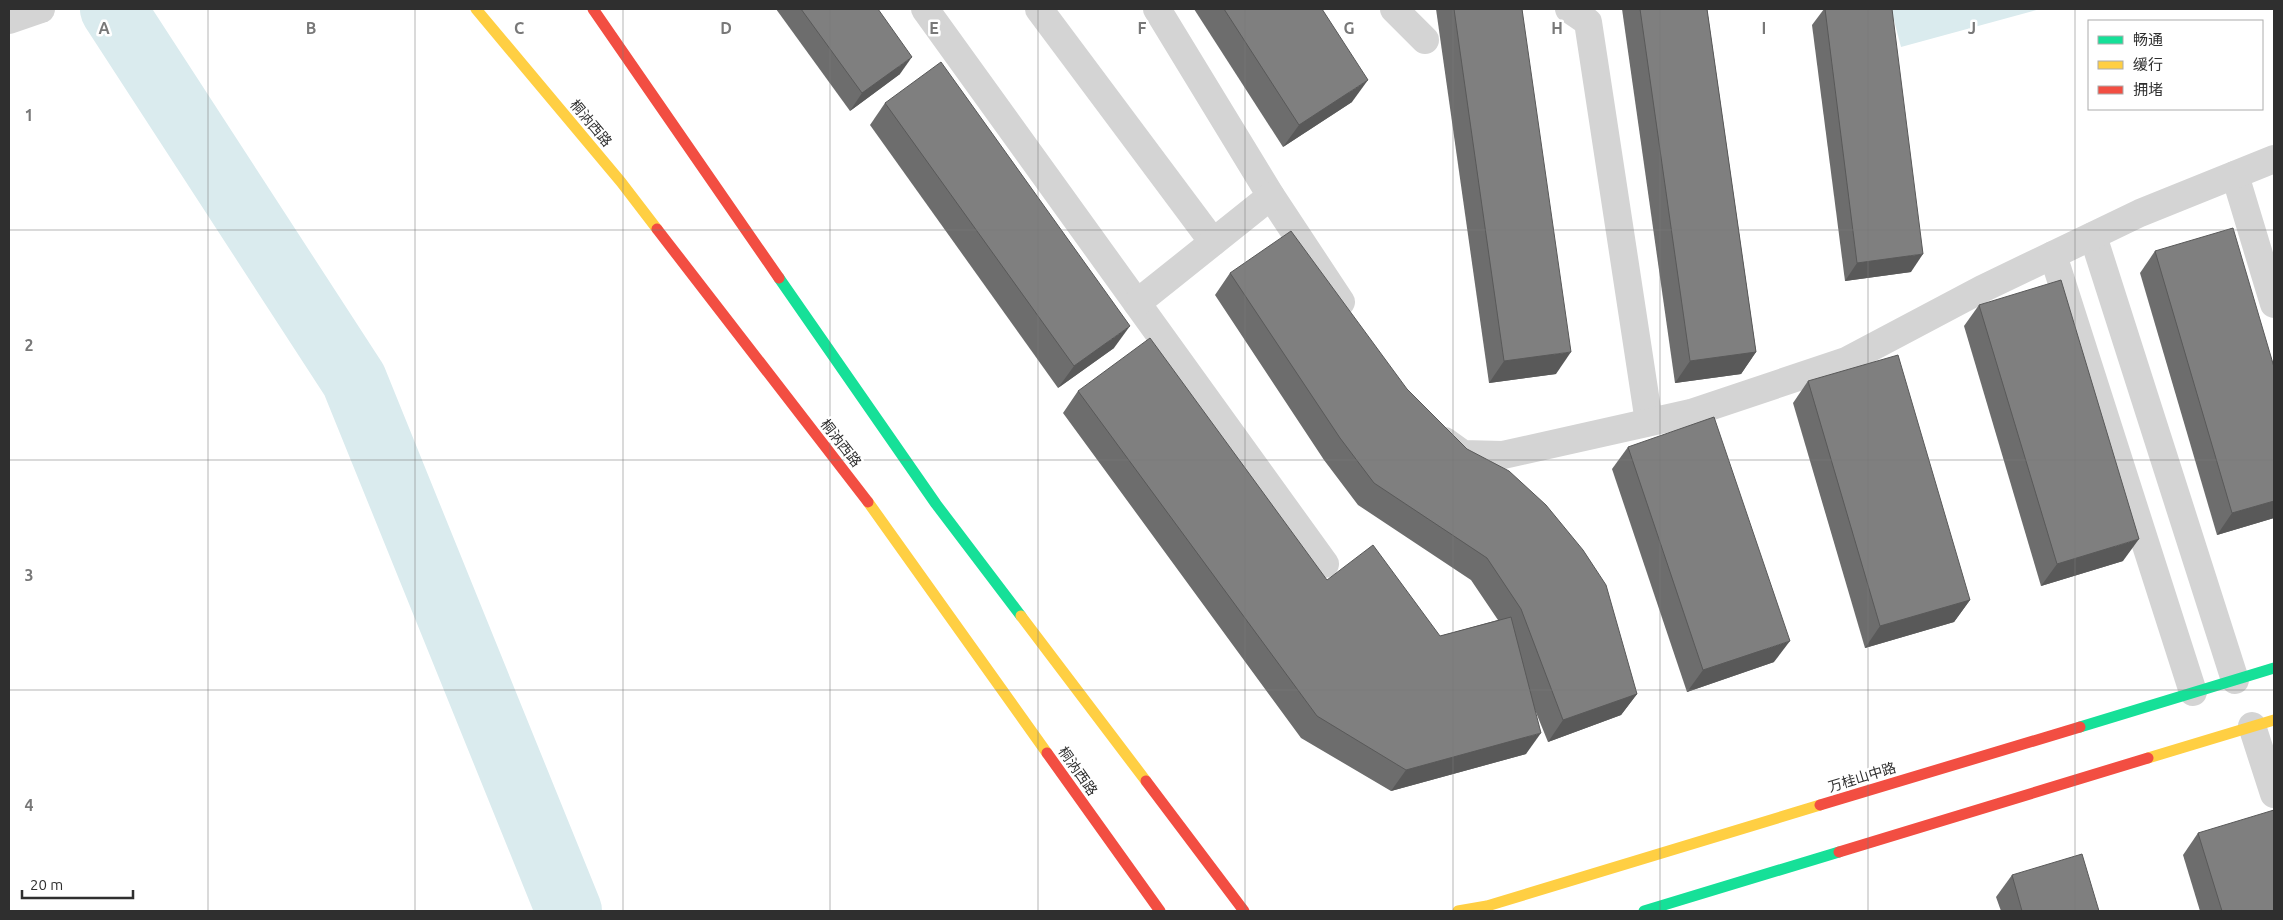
<svg xmlns="http://www.w3.org/2000/svg" width="2283" height="920" font-family="Ubuntu,'Noto Sans SC',sans-serif">
  <style>
    .water { fill: #daebee }
    .lines { fill: none; stroke-linecap: round; stroke-linejoin: round }
    .river { stroke: #daebee; stroke-width: 66 }
    .street { stroke: #d4d4d4; stroke-width: 28 }
    .fast { stroke: #16e098; stroke-width: 11 }
    .slow { stroke: #ffcf43; stroke-width: 11 }
    .jam { stroke: #f24e42; stroke-width: 11 }
    .wall { fill: #6d6d6d }
    .shaded-wall { fill: #595959 }
    .building { fill: #7f7f7f; stroke: #595959 }
    .grid { fill: none; stroke: #787878; stroke-width: 1; stroke-opacity: 0.55 }
    .labels { text-anchor: middle; stroke-width: 5; stroke-linejoin: round; paint-order: stroke }
    .street-label { font-size: 14px; fill: #2f2f2f; stroke: #fff }
    .grid-label { font-size: 16px; text-anchor: middle; font-weight: bold; fill: #787878; stroke: #fff; stroke-width: 5; stroke-linejoin: round; paint-order: stroke }
  </style>
  <rect width="100%" height="100%" fill="#fff"/>
  <!-- water -->
  <path class="water" d="M1891,9H2040L1901,47Z"/>
  <g class="lines">
    <!-- river -->
    <path class="river" d="M113,9L354,380L569,911"/>
    <!-- street -->
    <g class="street">
      <path d="M925,9L1325,564"/>
      <path d="M1039,9L1213,242"/>
      <path d="M1157,9L1271,196L1341,302"/>
      <path d="M1394,9L1425,40"/>
      <path d="M1569,9L1588,22L1649,422"/>
      <path d="M9,20L41,9"/>
      <path d="M2235,175L2274,304"/>
      <path d="M2093,236L2235,680"/>
      <path d="M2053,255L2193,692"/>
      <path d="M1137,303L1271,196"/>
      <path d="M1445,441L1463,454L1503,455L1691,413L1846,361L1982,289L2140,213L2274,159"/>
      <path d="M2252,726L2274,794"/>
    </g>
    <!-- fast -->
    <g class="fast">
      <path d="M779,278L936,504L1021,616"/>
      <path d="M2080,727L2274,668"/>
      <path d="M1644,911L1839,852"/>
    </g>
    <!-- slow -->
    <g class="slow">
      <path d="M476,9L621,182L657,229"/>
      <path d="M868,502L1047,753"/>
      <path d="M1021,616L1146,781"/>
      <path d="M2148,758L2274,720"/>
      <path d="M1458,911L1487,906L1820,805"/>
    </g>
    <!-- jam -->
    <g class="jam">
      <path d="M593,9L779,278"/>
      <path d="M657,229L868,502"/>
      <path d="M1047,753L1160,911"/>
      <path d="M1146,781L1244,911"/>
      <path d="M1820,805L2080,727"/>
      <path d="M1839,852L2148,758"/>
    </g>
  </g>
  <!-- wall -->
  <g class="wall">
    <path d="M776,9H878L900,74L850,111Z"/>
    <path d="M1194,9H1322L1352,102L1283,147Z"/>
    <path d="M1436,9H1522L1556,374L1489,383Z"/>
    <path d="M1622,9H1707L1756,352L1741,374L1675,383Z"/>
    <path d="M1824,9H1892L1911,272L1845,281L1812,25Z"/>
    <path d="M885,103L1114,348L1058,388L870,125Z"/>
    <path d="M2155,251L2274,367V518L2217,535L2140,273Z"/>
    <path d="M1230,273L1407,389L1467,449L1637,694L1621,715L1548,742L1535,710L1526,754L1391,791L1301,738L1063,413L1078,391L1327,580L1440,636L1498,620L1471,580L1358,505L1324,460L1215,295Z"/>
    <path d="M1979,305L2123,561L2041,586L1964,326Z"/>
    <path d="M1808,381L1970,600L1954,622L1865,648L1793,403Z"/>
    <path d="M1628,447L1774,662L1687,692L1612,469Z"/>
    <path d="M2198,833L2274,911H2200L2183,855Z"/>
    <path d="M2012,875L2099,911H2001L1996,897Z"/>
  </g>
  <!-- shaded-wall -->
  <g class="shaded-wall">
    <path d="M912,57L900,74L850,111L862,93Z"/>
    <path d="M1368,80L1352,102L1283,147L1299,125Z"/>
    <path d="M1923,254L1911,272L1845,281L1857,263Z"/>
    <path d="M1130,326L1114,348L1058,388L1074,366Z"/>
    <path d="M1571,352L1556,374L1489,383L1504,361Z"/>
    <path d="M1756,352L1741,374L1675,383L1690,361Z"/>
    <path d="M2274,501V518L2217,535L2232,513Z"/>
    <path d="M2139,539L2123,561L2041,586L2057,564Z"/>
    <path d="M1970,600L1954,622L1865,648L1880,626Z"/>
    <path d="M1790,641L1774,662L1687,692L1703,670Z"/>
    <path d="M1637,694L1621,715L1548,742L1563,720Z"/>
    <path d="M1541,733L1526,754L1391,791L1406,770Z"/>
  </g>
  <!-- building -->
  <g class="building">
    <path d="M801,9H878L912,57L862,93Z"/>
    <path d="M1224,9H1322L1368,80L1299,125Z"/>
    <path d="M1454,9H1522L1571,352L1504,361Z"/>
    <path d="M1640,9H1707L1756,352L1690,361Z"/>
    <path d="M1825,9H1892L1923,254L1857,263Z"/>
    <path d="M941,62L1130,326L1074,366L885,103Z"/>
    <path d="M2233,228L2274,367V501L2232,513L2155,251Z"/>
    <path d="M1291,231L1407,389L1467,449L1509,471L1546,505L1583,550L1606,585L1637,694L1563,720L1521,609L1487,558L1374,483L1340,438L1230,273Z"/>
    <path d="M2061,280L2139,539L2057,564L1979,305Z"/>
    <path d="M1150,338L1327,580L1373,545L1440,636L1511,617L1541,733L1406,770L1317,716L1078,391Z"/>
    <path d="M1898,355L1970,600L1880,626L1808,381Z"/>
    <path d="M1714,417L1790,641L1703,670L1628,447Z"/>
    <path d="M2274,810V911H2222L2198,833Z"/>
    <path d="M2082,854L2099,911H2022L2012,875Z"/>
  </g>
  <!-- grid -->
  <path class="grid" d="M208,9V911M415,9V911M623,9V911M830,9V911M1038,9V911M1245,9V911M1453,9V911M1660,9V911M1868,9V911M2075,9V911M9,230H2274M9,460H2274M9,690H2274"/>
  <g class="labels">
    <!-- street labels -->
    <g class="street-label">
      <text transform="translate(591 123) rotate(50)" y="5">桐汭西路</text>
      <text transform="translate(841 443) rotate(52)" y="5">桐汭西路</text>
      <text transform="translate(1078 771) rotate(55)" y="5">桐汭西路</text>
      <text transform="translate(1862 777) rotate(-17)" y="5">万桂山中路</text>
    </g>
  </g>
  <g class="grid-label">
    <text x="104" y="34">A</text>
    <text x="311" y="34">B</text>
    <text x="519" y="34">C</text>
    <text x="726" y="34">D</text>
    <text x="934" y="34">E</text>
    <text x="1142" y="34">F</text>
    <text x="1349" y="34">G</text>
    <text x="1557" y="34">H</text>
    <text x="1764" y="34">I</text>
    <text x="1972" y="34">J</text>
    <text x="29" y="121">1</text>
    <text x="29" y="351">2</text>
    <text x="29" y="581">3</text>
    <text x="29" y="811">4</text>
  </g>
  <!-- border -->
  <rect width="2283" height="920" fill="none" stroke="#2f2f2f" stroke-width="20"/>
  <!-- legend -->
  <rect x="2088" y="20" width="175" height="90" fill="#ffffff" stroke="#acacac"/>
  <rect x="2098" y="36" width="25" height="8" fill="#16e098" stroke="#acacac"/>
  <text x="2133" y="45" font-size="15" fill="#2f2f2f">畅通</text>
  <rect x="2098" y="61" width="25" height="8" fill="#ffcf43" stroke="#acacac"/>
  <text x="2133" y="70" font-size="15" fill="#2f2f2f">缓行</text>
  <rect x="2098" y="86" width="25" height="8" fill="#f24e42" stroke="#acacac"/>
  <text x="2133" y="95" font-size="15" fill="#2f2f2f">拥堵</text>
  <!-- scale -->
  <path d="M22 890v8h111v-8" fill="none" stroke="#2f2f2f" stroke-width="2.5"/>
  <text x="30" y="890" font-size="15" fill="#2f2f2f" stroke="#ffffff" stroke-width="4" paint-order="stroke">20 m</text>
</svg>
